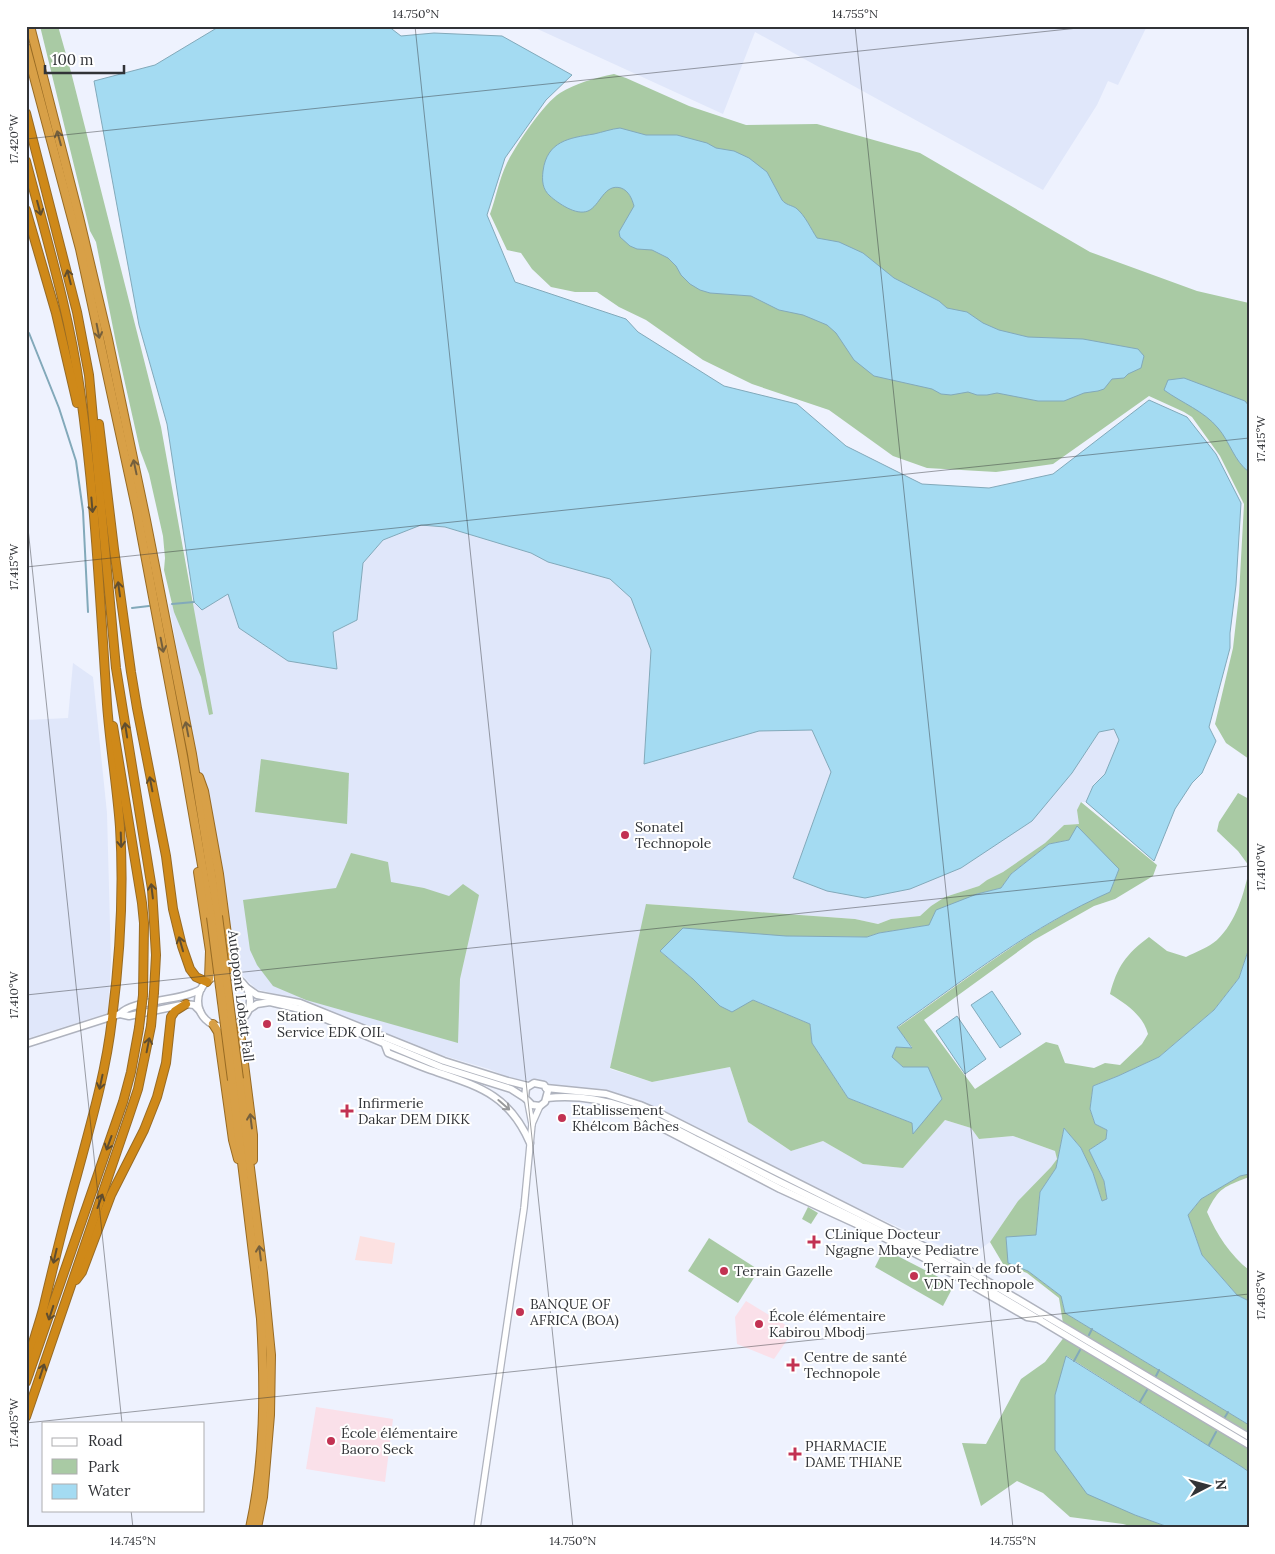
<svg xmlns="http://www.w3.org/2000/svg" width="1275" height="1554" font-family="Lora,serif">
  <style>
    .built { fill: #e0e7fa }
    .education { fill: #fae0e9 }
    .medical { fill: #fce1e1 }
    .green { fill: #a9caa4; fill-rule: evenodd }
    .water { fill: #a4dbf2; stroke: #82a9ba }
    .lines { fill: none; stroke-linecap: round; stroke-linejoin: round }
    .stream { stroke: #82a9ba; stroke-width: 2 }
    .tertiary-casing { stroke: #afb3be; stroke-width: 8 }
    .secondary-casing { stroke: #afb3be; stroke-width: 9 }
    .trunk-casing { stroke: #986b24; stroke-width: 10 }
    .motorway-casing { stroke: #986b24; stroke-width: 10 }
    .tertiary { stroke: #fff; stroke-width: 5.5 }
    .secondary { stroke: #fff; stroke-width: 6 }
    .trunk { stroke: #d8a047; stroke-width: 8 }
    .motorway { stroke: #cf8919; stroke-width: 8 }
    .trunk-bridge-casing { stroke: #986b24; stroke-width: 10; stroke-linecap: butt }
    .motorway-bridge-casing { stroke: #986b24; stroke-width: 10; stroke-linecap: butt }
    .trunk-bridge { stroke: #d8a047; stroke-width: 8 }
    .motorway-bridge { stroke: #cf8919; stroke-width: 8 }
    .oneway { stroke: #745f3d }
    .oneway2 { stroke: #604d2e }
    .oneway3 { stroke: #98999b }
    .ticks { fill: none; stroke: #313337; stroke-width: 1; stroke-opacity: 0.45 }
    .poi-dot { fill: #c23252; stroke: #fff; stroke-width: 2 }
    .labels { text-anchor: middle; stroke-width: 4; stroke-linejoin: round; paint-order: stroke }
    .poi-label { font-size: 14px; fill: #313337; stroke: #fff; text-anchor: start }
    .street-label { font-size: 14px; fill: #313337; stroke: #fff }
    .neatline { fill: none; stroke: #313337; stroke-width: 2 }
    .ticks-label { font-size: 12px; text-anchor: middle; fill: #313337 }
  </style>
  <rect width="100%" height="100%" fill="#eef2fe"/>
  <!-- built -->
  <g class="built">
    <path d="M531,26H1147L1118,85L1108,81L1097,105L1043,190L755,32L723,114Z"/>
    <path d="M421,525L444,527L531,553L548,562L610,579L631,598L651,650L644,763L759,731L812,729L831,772L793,878L910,889L961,868L1032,821L1072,773L1099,732L1114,729L1119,740L1105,774L1093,785L1086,802H1081L1079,824L1064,825L1045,843L1003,872L987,880L979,886L945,897L931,906L920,916L891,919L878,924L855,919L647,904L610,1069L652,1082L730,1067L748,1122L791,1151L823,1141L863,1164L903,1168L945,1120L971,1128L979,1139L1013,1136L1055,1151L1057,1159L1051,1167L1018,1201L990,1242L968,1258L847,1204L705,1131L634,1099L603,1091L571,1087H559L541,1081L515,1080L489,1069L431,1052L294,999L256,989L239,972L231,959L227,944L169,604L194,602L202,610L228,594L239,628L288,661L337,669L333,632L357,620L363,563L383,540Z"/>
    <path d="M73,663L93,677L107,813L111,963L108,1013L26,1039V720L68,718Z"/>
  </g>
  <!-- education -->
  <g class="education">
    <path d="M746,1301L794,1330L774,1359L737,1344L735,1317Z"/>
    <path d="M316,1407L393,1419L385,1482L306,1469Z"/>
  </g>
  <!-- medical -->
  <path class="medical" d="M360,1236L395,1243L392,1264L355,1260Z"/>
  <!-- green -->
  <g class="green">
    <path d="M40,26H58L71,72L161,427L213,714L209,715L201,677L174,612L164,570L165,558L163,536L149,474L140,450L116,343L96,242L90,231Z"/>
    <path d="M614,74L626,78L689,106L746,125L817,124L920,153L1090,252L1197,291L1249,303V759L1226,743L1215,724L1233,648L1239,595L1244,504L1220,456L1192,417L1184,412L1149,396L1053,464L996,472L927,468L893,456L829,410L752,384L703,360L646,320L619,307L597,292H575L551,287L532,269L521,253L507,250L490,214C496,198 499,179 507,163C516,145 543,104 560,93C576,83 595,78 614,74Z"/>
    <path d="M261,759L349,773L347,824L255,812Z"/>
    <path d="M1238,793L1249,799V866L1238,851L1217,831L1219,822Z"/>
    <path d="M1081,802L1157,865L1153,876L1115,899L1094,906L1034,940L924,1020L975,1089L1046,1042L1058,1045L1065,1063L1094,1068L1105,1063L1120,1065L1142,1044L1148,1034C1143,1015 1126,1004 1110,994C1117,967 1126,954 1149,937L1167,951L1186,957C1196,952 1209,947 1217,940C1236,922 1244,894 1249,870V948L1239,978L1214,1010L1159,1057L1118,1076L1093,1086L1090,1109L1095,1124L1107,1130L1106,1139L1089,1150L1104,1181L1107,1199L1102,1201L1093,1173L1081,1148L1064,1128L1056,1168L1040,1192L1036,1235L1006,1238L1009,1263L1028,1271L1061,1296L1065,1313L1249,1425V1472L1242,1467L1067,1356L1135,1515L1171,1528H1137L1123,1524L1070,1517L1043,1493L1017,1481L981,1506L962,1443L986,1444L1021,1379L1045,1362L1065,1336L1059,1298L1027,1273L1003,1264L990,1242L1018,1201L1051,1167L1057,1159L1055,1151L1013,1136L979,1139L971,1128L945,1120L903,1168L863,1164L823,1141L791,1151L748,1122L730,1067L652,1082L610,1068L646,904L855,919L878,924L891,919L920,916L931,906L945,897L979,886L987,880L1003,872L1045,843L1064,825L1079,824L1077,810ZM1069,840L1109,892C1033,926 966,980 897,1028L912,1047H896L891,1057L942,1098L913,1133L912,1123L848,1098L812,1043L810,1024L753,1000L693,979L661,952L786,936L867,937L879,933L930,925L977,894L1001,888L1011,874L1049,844Z"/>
    <path d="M351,853L388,862L391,882L424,888L449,896L463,884L479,895L460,979L458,1043L306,1000L273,986L257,965L250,950L243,900L336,888Z"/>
    <path d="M1249,1174V1177C1224,1187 1219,1187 1207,1212C1217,1235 1230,1255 1249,1270V1301L1237,1295L1202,1255L1188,1215L1201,1199L1240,1176Z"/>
    <path d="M808,1207L818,1213L811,1224L802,1219Z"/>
    <path d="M709,1238L759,1270L738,1303L688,1271Z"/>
    <path d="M884,1249L954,1285L943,1306L875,1267Z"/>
  </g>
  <!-- water -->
  <g class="water">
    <path d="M220,26H388L401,36L434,33L502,36L572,75L546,100L505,158L487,215L515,282L626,319L638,332L724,386L797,404L846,446L922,484L989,488L1053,474L1149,400L1187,417L1216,454L1241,503L1236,585L1230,633V648L1209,727L1216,741L1202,773L1192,783L1175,809L1154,861L1086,802L1093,786L1105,774L1119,740L1114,729L1099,732L1072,773L1032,821L961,868L910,889L865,898L827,891L793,878L831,772L812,730L759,731L644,764L651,650L631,598L610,579L548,562L531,553L445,527L421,525L383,540L363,563L357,620L333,632L337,669L288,661L239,628L228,594L202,610L194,602L167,424L139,325L94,81L155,65Z"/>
    <path d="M620,128L646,135H677L707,143L716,148L734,151L749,158L767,172L782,200C786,205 791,205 796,208C805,215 811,229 817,238L839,242L863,253L894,278L939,301L947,308L967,312L983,323L999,330L1028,337L1083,339L1138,349L1144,356L1141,368L1128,374L1124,378L1112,379L1104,389L1098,391L1084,393L1064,401H1038L997,393L987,395H977L968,392L951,395L941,394L932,389L874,376L854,360L836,333L827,325L803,315L779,310L751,296L710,293L700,290L690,284L681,275L676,266L668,258L652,250L637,249L630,246L620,237L619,232L634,206C632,199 629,191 621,188C604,183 600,206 588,211C576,216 558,203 550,196C542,189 542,180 543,171C547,141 569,138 594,134C603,132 611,129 620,128Z"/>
    <path d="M1184,378L1245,401L1249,406V472C1234,461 1230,442 1218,428C1204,411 1182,403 1164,390L1168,380Z"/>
    <path d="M1077,826L1119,869L1110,892C1034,925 965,979 897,1027L912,1048L896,1047L892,1057L903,1067H928L942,1099L913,1134L912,1123L848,1098L812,1043L810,1024L753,1000L732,1012L720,1006L693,979L660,951L683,928L786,936L867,937L879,933L929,925L936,910L977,894L1001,888L1011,874L1049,844L1069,840Z"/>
    <path d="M1249,948V1174L1240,1176L1201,1199L1188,1215L1202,1255L1237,1295L1249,1301V1425L1065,1313L1061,1296L1028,1271L1008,1263L1006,1237L1036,1235L1040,1192L1056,1168L1064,1128L1081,1148L1093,1173L1102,1201L1107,1199L1104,1181L1089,1150L1106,1139L1107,1130L1095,1124L1090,1109L1093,1086L1118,1076L1159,1057L1214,1010L1239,978Z"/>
    <path d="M992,991L1021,1034L1000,1048L971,1005Z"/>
    <path d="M957,1016L986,1059L965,1074L936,1031Z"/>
    <path d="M1066,1356L1242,1467L1249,1472V1528H1171L1135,1515L1087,1494L1055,1450V1395Z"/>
  </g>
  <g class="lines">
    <!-- stream -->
    <g class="stream">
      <path d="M29,333L59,408L76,461L83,511L88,612"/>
      <path d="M172,604L194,602"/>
      <path d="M132,608L149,606"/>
      <path d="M1089,1335L1092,1329"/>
      <path d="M1074,1361L1080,1350"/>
      <path d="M1156,1376L1159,1370"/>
      <path d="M1140,1402L1147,1390"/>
      <path d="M1225,1417L1228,1412"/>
      <path d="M1209,1445L1216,1432"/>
    </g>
    <defs>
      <g id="tertiary">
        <path d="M528,1103L532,1124"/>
        <path d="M477,1528L524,1208L532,1124L540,1106"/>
      </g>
      <g id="secondary">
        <circle cx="224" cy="1001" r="26"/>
        <path d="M247,988L257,995L300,1003L444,1061L508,1081L528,1086"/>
        <path d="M248,1010L257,1004L270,1002L304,1010L441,1067L511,1089L525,1098L532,1105L540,1106L545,1102L548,1091L544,1085L534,1083L526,1088L525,1098"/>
        <path d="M120,1014L129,1016L186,1004L194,1005L200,1011"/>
        <path d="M26,1044L120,1014C134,999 180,1002 201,989"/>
        <path d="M385,1045L388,1053C401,1058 414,1064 428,1069C476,1086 508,1092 530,1143"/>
        <path d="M546,1088L606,1094L640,1105L663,1115L955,1262L1249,1437"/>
        <path d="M547,1098C602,1092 648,1114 695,1139C724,1153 752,1168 780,1182C837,1210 895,1237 951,1267L1249,1445"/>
        <path d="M638,1112L643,1118L780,1189L865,1228L930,1261L1027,1317L1040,1319"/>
      </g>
      <g id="trunk">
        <path d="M30,26L79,217L108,339L146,520L192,754L218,916"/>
        <path d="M26,47L80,249L137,512L183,756L211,917"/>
        <path d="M199,777L204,791L219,874L231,965L237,978"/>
        <path d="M198,872L210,951L209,979"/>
        <path d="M242,1019L240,1032L253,1135V1160"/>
        <path d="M213,1024L218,1032L233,1140L238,1159"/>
        <path d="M239,1079L263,1273L271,1355L270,1415L263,1497L257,1528"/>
        <path d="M232,1080L261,1319C265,1388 265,1460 250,1528"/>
      </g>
      <g id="motorway">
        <path d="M26,113L77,312L89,375L116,668L152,889L156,955L154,992"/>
        <path d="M26,161C46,237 69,312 80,390C95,494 100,600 107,704C110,745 117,786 120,827C124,890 120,956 112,1019C106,1072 91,1123 77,1175C65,1217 55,1259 45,1301C40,1325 28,1348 29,1373"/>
        <path d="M26,210L56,313L77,403"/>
        <path d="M99,424L114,549L131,672L137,708L166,856L173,909L182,946L190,969L196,977L207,982"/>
        <path d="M113,726L142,903L144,923L143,995"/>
        <path d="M76,1280L82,1272L111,1195L144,1130L157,1097L166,1063L171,1017L175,1011L186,1004"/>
        <path d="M26,1382L123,1102L131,1072L139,1028"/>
        <path d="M26,1417L129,1116L138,1089L151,1026"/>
      </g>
    </defs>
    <!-- tertiary casing -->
    <use href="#tertiary" class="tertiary-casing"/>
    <!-- secondary casing -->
    <use href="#secondary" class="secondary-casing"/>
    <!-- trunk casing -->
    <use href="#trunk" class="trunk-casing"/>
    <!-- motorway casing -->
    <use href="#motorway" class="motorway-casing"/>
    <!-- tertiary -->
    <use href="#tertiary" class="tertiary"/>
    <!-- secondary -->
    <use href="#secondary" class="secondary"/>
    <!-- trunk -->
    <use href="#trunk" class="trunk"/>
    <!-- motorway -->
    <use href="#motorway" class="motorway"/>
    <defs>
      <g id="trunk-bridge">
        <path d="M218,916L239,1079"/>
        <path d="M211,917L232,1080"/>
      </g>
      <g id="motorway-bridge">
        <path d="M151,1026L154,992"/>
        <path d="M139,1028L143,995"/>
      </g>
    </defs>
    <!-- trunk-bridge casing -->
    <use href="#trunk-bridge" class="trunk-bridge-casing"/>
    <!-- motorway-bridge casing -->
    <use href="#motorway-bridge" class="motorway-bridge-casing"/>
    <!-- trunk-bridge -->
    <use href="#trunk-bridge" class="trunk-bridge"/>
    <!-- motorway-bridge -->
    <use href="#motorway-bridge" class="motorway-bridge"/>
  </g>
  <!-- one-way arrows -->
  <defs><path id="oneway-shaft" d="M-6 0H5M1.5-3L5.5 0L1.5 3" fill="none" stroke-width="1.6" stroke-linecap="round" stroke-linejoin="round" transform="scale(1.25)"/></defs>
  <g class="oneway">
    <use href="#oneway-shaft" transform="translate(59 138) rotate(-105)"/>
    <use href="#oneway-shaft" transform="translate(98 331) rotate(79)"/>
    <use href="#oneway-shaft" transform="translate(135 467) rotate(-102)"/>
    <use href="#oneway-shaft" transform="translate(162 645) rotate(79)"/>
    <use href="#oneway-shaft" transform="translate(187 729) rotate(-101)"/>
    <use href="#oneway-shaft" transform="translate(251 1121) rotate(-97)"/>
    <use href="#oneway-shaft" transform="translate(260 1253) rotate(-97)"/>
  </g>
  <g class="oneway2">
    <use href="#oneway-shaft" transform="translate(39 208) rotate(75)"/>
    <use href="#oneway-shaft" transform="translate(69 277) rotate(-104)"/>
    <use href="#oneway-shaft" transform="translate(92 505) rotate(85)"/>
    <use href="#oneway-shaft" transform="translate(119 589) rotate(-98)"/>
    <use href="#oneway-shaft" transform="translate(126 730) rotate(-99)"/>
    <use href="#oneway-shaft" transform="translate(151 784) rotate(-101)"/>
    <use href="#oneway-shaft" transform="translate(121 840) rotate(88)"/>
    <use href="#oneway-shaft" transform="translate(152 891) rotate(-97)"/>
    <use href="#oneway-shaft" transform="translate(181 944) rotate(-106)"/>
    <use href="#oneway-shaft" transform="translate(148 1045) rotate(-79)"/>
    <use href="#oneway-shaft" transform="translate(101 1082) rotate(102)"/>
    <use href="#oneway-shaft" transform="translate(109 1143) rotate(110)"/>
    <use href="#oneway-shaft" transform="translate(100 1201) rotate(-70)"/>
    <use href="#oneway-shaft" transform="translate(55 1256) rotate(103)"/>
    <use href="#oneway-shaft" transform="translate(51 1313) rotate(108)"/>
    <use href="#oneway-shaft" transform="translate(42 1371) rotate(-72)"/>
  </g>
  <use class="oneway3" href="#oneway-shaft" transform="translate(504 1105) rotate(41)"/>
  <!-- ticks -->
  <path class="ticks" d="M415,26L573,1528M855,26L1013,1528M26,139L1097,26M26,509L122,1423M26,567L1249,438M26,995L1249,866M26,1423L1249,1294M131,1510L133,1528"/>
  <!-- markers -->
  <g class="poi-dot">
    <circle cx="625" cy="835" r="5"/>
    <circle cx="267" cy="1024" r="5"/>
    <path d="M344.5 1103.5h5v5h5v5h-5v5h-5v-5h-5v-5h5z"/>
    <circle cx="562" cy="1118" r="5"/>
    <path d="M811.5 1234.5h5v5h5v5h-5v5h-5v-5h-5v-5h5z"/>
    <circle cx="724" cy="1271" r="5"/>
    <circle cx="914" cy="1276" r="5"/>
    <circle cx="520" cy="1312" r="5"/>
    <circle cx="759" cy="1324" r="5"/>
    <path d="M790.5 1357.5h5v5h5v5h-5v5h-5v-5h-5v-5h5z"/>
    <circle cx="331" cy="1441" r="5"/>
    <path d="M792.5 1446.5h5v5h5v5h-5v5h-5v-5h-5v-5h5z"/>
  </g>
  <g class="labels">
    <!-- poi labels -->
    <g class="poi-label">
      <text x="635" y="832">Sonatel<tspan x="635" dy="16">Technopole</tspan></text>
      <text x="277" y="1021">Station<tspan x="277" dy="16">Service EDK OIL</tspan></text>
      <text x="358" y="1108">Infirmerie<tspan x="358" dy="16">Dakar DEM DIKK</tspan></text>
      <text x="572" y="1115">Etablissement<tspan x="572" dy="16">Khélcom Bâches</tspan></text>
      <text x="825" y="1239">CLinique Docteur<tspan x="825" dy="16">Ngagne Mbaye Pediatre</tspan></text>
      <text x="924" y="1273">Terrain de foot<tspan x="924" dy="16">VDN Technopole</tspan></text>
      <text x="734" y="1276">Terrain Gazelle</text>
      <text x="530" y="1309">BANQUE OF<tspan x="530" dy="16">AFRICA (BOA)</tspan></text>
      <text x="769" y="1321">École élémentaire<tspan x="769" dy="16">Kabirou Mbodj</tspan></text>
      <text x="804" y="1362">Centre de santé<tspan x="804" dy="16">Technopole</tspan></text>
      <text x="341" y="1438">École élémentaire<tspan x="341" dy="16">Baoro Seck</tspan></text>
      <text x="805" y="1451">PHARMACIE<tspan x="805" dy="16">DAME THIANE</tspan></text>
    </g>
    <!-- street labels -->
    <g class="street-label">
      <text transform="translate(241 996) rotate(83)" y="5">Autopont Lobatt Fall</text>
    </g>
  </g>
  <!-- border -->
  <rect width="1275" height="1554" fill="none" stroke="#ffffff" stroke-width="55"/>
  <!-- legend -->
  <rect x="42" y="1422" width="162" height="90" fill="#ffffff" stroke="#adadaf"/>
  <rect x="52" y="1438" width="25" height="8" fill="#ffffff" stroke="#adadaf"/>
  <text x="88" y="1446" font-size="15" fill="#313337">Road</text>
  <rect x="52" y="1459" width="25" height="15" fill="#a9caa4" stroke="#adadaf"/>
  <text x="88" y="1472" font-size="15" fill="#313337">Park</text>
  <rect x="52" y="1484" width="25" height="15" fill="#a4dbf2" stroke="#adadaf"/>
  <text x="88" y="1496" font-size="15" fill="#313337">Water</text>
  <!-- north arrow -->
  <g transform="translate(1208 1486) rotate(84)" stroke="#ffffff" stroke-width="4" paint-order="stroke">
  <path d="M0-4L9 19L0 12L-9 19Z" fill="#313337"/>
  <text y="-8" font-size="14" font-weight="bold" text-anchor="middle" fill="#313337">N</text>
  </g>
  <!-- scale -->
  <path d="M45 65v8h79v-8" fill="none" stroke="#313337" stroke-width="2.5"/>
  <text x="52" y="65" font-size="15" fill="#313337" stroke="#ffffff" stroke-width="4" paint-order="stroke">100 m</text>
  <rect x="28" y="28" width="1220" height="1498" class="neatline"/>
  <g class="ticks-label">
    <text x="416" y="18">14.750°N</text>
    <text x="855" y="18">14.755°N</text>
    <text transform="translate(14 139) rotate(-90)" y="4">17.420°W</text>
    <text transform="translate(1261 439) rotate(-90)" y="4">17.415°W</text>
    <text transform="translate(14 567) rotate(-90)" y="4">17.415°W</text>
    <text transform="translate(1261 867) rotate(-90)" y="4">17.410°W</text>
    <text transform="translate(14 995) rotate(-90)" y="4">17.410°W</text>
    <text transform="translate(1261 1295) rotate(-90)" y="4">17.405°W</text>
    <text transform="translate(14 1423) rotate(-90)" y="4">17.405°W</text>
    <text x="133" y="1545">14.745°N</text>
    <text x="573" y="1545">14.750°N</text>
    <text x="1013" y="1545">14.755°N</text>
  </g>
</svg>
